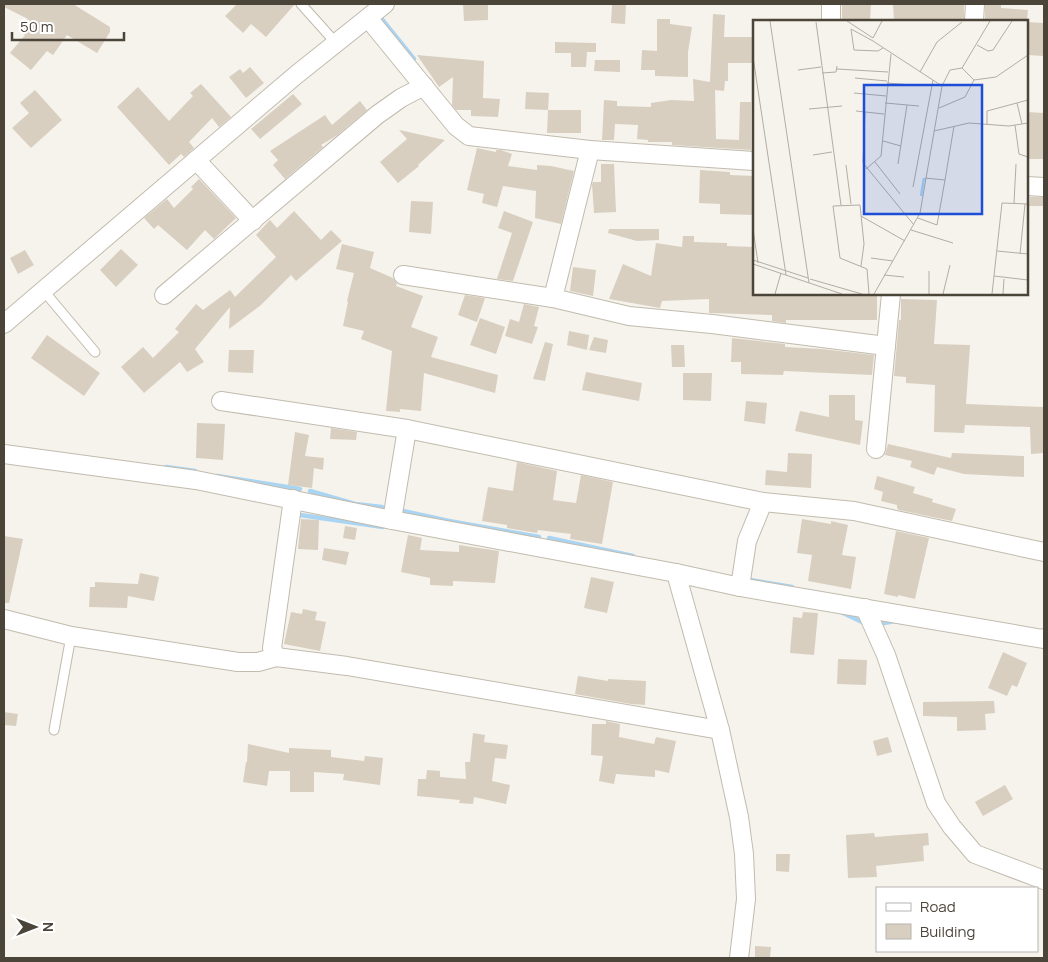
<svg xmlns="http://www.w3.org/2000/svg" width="1048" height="962" font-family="Manrope,sans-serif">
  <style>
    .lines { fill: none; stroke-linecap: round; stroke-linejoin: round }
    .stream { stroke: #a9d4f2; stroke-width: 4.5 }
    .building { fill: #d8cfc1 }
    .service-casing { stroke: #c2bbae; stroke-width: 11 }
    .minor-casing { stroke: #c2bbae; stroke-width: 20 }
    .service { stroke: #fff; stroke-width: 9 }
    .minor { stroke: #fff; stroke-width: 18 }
    .inset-river { fill: none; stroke: #a9d4f2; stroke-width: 2.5 }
    .inset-road { fill: none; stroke: #b2ada4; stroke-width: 1 }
    .view { fill: #1d4ed8; fill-opacity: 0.15; stroke: #1d4ed8; stroke-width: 2.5 }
    .inset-edge { fill: none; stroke: #4b4439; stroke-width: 2.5 }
  </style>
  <rect width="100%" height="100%" fill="#f6f3ec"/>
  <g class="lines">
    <!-- stream -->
    <g class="stream">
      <path d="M380,17L414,59"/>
      <path d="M166,467L195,471"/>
      <path d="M217,476L300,489"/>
      <path d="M310,491L355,504L382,507"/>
      <path d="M403,511L449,521L539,537"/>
      <path d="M300,515L383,527"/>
      <path d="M549,538L633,556"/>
      <path d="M750,580L792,587"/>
      <path d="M841,612L862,622"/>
      <path d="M884,623L895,621"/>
    </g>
  </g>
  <!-- building -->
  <g class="building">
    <path d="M4,4H73L110,27V32L97,53L67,35L53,55L47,51L31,70L10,53L25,35L20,31L28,19L4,7Z"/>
    <path d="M237,4H295L266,37L251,24L243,33L225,16Z"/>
    <path d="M463,4H488V20L464,21Z"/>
    <path d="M842,4H871L870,21H842Z"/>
    <path d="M893,4H964V21H894Z"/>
    <path d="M985,4H1001V8L1028,10L1027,21H985Z"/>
    <path d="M612,5H626L625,24L611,23Z"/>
    <path d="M713,14L725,15L724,37H754V63H728V81H725L724,91L715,90L716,139L739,140L740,102H751V150L672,145V142H648V140L637,139L638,125L615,124L614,140H602L604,100L617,101V106L651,107V103L671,100L694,101L693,79L710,82Z"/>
    <path d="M657,19H670V24L692,27L688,52V77L655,76V70H641L642,50L657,51Z"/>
    <path d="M1027,22L1044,23V56L1027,55Z"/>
    <path d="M555,42L596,43V52H587L586,67H571V53H555Z"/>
    <path d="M417,55L484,61L483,98L500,99L498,117L471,116V110H456L452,105L453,77L439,87Z"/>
    <path d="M595,60H620V72L594,71Z"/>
    <path d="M250,67L264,83L246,98L229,77L240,69L243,73Z"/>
    <path d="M201,84L231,117L219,127L212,118L189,142L194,148L184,157L181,154L169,165L117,107L138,87L169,121L193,96L190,93Z"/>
    <path d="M35,90L62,120L31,148L12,128L29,113L20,103Z"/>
    <path d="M526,92L549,93L548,110L525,109Z"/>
    <path d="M293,94L302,104L260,139L251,129Z"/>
    <path d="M360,101L367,110L336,136L321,145L323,147L285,179L273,165L278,160L270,151L325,115L332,125Z"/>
    <path d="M548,110H581V133H547Z"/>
    <path d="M1027,112L1044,113V159H1027Z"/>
    <path d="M399,130L445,140L418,165L419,166L398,183L380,162L407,139Z"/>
    <path d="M477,148L496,152V150H501L512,154L508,166L537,170V165L551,166L574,171L561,224L535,218L536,191L503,186L497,207L482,203L484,194L467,190Z"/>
    <path d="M601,164H614L616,212L594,213L592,184L593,182H601Z"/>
    <path d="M700,170L730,172V175L754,176V215L720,214V204L699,203Z"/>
    <path d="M199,179L236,218L214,239L205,230L187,250L158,225L154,229L144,218L167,199L174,208L193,189L191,187Z"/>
    <path d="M1030,197H1044V206H1029Z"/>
    <path d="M411,201L433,202L431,234L409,232Z"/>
    <path d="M294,211L321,240L331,230L342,241L296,281L291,275L261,305L229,329L230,307L195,349L204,362L187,372L180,362L144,393L121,367L143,347L153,358L179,332L175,329L196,304L203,310L230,290L235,297L276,257L256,235L270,220L277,228Z"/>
    <path d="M504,211L533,222L513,281L497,279L512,233L498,228Z"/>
    <path d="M609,229H659V240L637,241L608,233Z"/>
    <path d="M683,236H694V242L727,243V246L754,247L753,294H877V320H786V323L772,321V315L709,313V299L662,301L660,308L609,299L623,264L651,276L656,243L682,247Z"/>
    <path d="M342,244L374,252L370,268L393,278L397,284L396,286L423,296L411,327L438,337L431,357L498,375L495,393L424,373L421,411L400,409V412L386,411L392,351L361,339L364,331L343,326L348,302L347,301L354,273L336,269Z"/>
    <path d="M121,249L138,265L116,287L100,270Z"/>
    <path d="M25,250L34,265L18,274L10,258Z"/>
    <path d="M573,267L596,270L593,296L570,291Z"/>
    <path d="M465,295L485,298L477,322L458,315Z"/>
    <path d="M901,299L937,300L934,344L970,345L966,404L1044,407V453L1031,454L1030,427L965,425L964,433L934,432L935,385L906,383V377L894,376L899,320H901Z"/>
    <path d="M524,304L539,307L534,326L538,327L532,344L505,336L510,319L519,322Z"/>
    <path d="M480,318L505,327L496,354L470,345Z"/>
    <path d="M569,331L589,335L587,350L567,345Z"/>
    <path d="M47,335L100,373L84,396L31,358Z"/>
    <path d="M594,337L608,340L606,353L589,350Z"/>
    <path d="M732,338L785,344V347L822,349L874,355L872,375L784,371L783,375L741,374V362H731Z"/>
    <path d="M545,342L553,344L545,381L533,379Z"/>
    <path d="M671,345H684L685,367H672Z"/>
    <path d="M229,350H254L253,373L228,372Z"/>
    <path d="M586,372L642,383L639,401L582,390Z"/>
    <path d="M683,373H712L711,401L683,400Z"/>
    <path d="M829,395H855V420L863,421L860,445L795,431L800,411L829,417Z"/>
    <path d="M746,401L767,403L765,424L744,421Z"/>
    <path d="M197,423L225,424L223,460L196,458Z"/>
    <path d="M331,428L357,432L356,440L330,439Z"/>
    <path d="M295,432L309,435L305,456L324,458L323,470L314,468L312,488L288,485Z"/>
    <path d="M888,444L951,458L952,453L1024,456V477L964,474L937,467L934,475L910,467L912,461L885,455Z"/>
    <path d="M788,453L812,454L811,488L765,485L766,470L787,472Z"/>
    <path d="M517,462L557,471L553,500L576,503L581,475L613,482L602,544L570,539L571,534L538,530L537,533L507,528V525L482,521L488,487L513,491Z"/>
    <path d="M877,476L915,487L913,493L933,499L932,502L956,509L952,521L899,510L897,508V505L881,501L883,492L874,489Z"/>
    <path d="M301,519L319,520L318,550L298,549Z"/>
    <path d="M802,519L831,524V521L848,525L842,555L856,557L851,589L808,581L812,555L797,553Z"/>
    <path d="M345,526L357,528L355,540L343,538Z"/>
    <path d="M896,531L929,538L915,599L898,595V597L884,594Z"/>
    <path d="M408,535L422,538L420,550L459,552V545L499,551L495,583L453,581V586L430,585V578L401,572Z"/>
    <path d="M4,536L23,539L9,603H4Z"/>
    <path d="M324,548L349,552L346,565L322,560Z"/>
    <path d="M140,573L159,577L154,601L128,596L127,608L89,607L90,587H95V582L138,584Z"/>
    <path d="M591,577L614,582L607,613L584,608Z"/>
    <path d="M303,609L317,612L315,620L326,622L320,651L284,644L291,612L302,614Z"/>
    <path d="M803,612L818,613L814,655L790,653L793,617L802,618Z"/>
    <path d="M1003,652L1027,663L1017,687L1012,685L1007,696L988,688Z"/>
    <path d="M838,659L867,660L866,685L837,684Z"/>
    <path d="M578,676L608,681V679L646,681L645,705L631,704L575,694Z"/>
    <path d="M994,701L995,713L985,714L986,730L957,731V717L923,716V702Z"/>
    <path d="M4,712L18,714L16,726L4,725Z"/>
    <path d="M606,721L620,724L619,737L654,744L656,737L676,741L669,773L655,770V777L616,774L614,784L599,781L603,756L591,755L592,724H606Z"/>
    <path d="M473,733L485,735L484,742L508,745L506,759L495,758L492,781L510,785L506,804L474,797L473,804L459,803L460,800L417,796L418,779H426L427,770L440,771V777L466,779L465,762H470Z"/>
    <path d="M888,737L892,752L877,756L873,741Z"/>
    <path d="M248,744L289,753V748L331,750V757L364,761L365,756L383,758L380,785L343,780L344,774L314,772V792H290V771H269L267,786L243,782L246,762H247Z"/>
    <path d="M1005,785L1013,799L983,816L975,802Z"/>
    <path d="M874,833L875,837L928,833L929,845L923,846L924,861L876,866L877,877L848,878L846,835Z"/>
    <path d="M776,854H790L789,872L776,871Z"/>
    <path d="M755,946L771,947L770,958L755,957Z"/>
  </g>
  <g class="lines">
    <defs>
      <g id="service">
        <path d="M301,4L336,43"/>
        <path d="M43,290L95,352"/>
        <path d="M54,730L71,636"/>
      </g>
      <g id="minor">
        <path d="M368,18L456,126L469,136L590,150L754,161"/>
        <path d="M831,21V4"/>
        <path d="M974,21L975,4"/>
        <path d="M196,160L253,221"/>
        <path d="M1027,186L1044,187"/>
        <path d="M403,275L553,298L629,316L712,324L886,346"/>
        <path d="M164,295L377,115L401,98L424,86"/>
        <path d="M553,298L590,150"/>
        <path d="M4,324L296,75L385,4"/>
        <path d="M221,401L407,429L763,502L854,511L1044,552"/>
        <path d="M876,449L891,294"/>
        <path d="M4,454L196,480L392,520L676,573L740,587L1043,639L1044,638"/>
        <path d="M293,499L272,648L276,657L347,666L720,730"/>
        <path d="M392,520L407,429"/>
        <path d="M676,573L720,730L739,817L744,854L746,899L739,958"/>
        <path d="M740,587L747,541L763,502"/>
        <path d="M865,608L886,655L936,803L952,827L975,854L1044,880"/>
        <path d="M4,619L71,636L238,662H258L276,657"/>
      </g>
    </defs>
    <!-- service casing -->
    <use href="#service" class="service-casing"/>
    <!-- minor casing -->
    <use href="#minor" class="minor-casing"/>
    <!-- service -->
    <use href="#service" class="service"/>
    <!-- minor -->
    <use href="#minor" class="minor"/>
  </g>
  <!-- overview -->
  <g transform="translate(753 20)">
    <rect width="275" height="275" fill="#f6f3ec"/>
    <path class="inset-river" d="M168,176L171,158"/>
    <path class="inset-road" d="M17,1L56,263M94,1L120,18L129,1M63,2L88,185M224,25L235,31L240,30L259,1M0,37L33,255M209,48L221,60M84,49L135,52M45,50L68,47M167,52L184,22L209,2M69,53L83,52L84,46M102,58L134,61M134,63L159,65M189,66L197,50L209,48L237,1M101,73L133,76M132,83L166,86M264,83L269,104M186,88L212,77L221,60L243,57L275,35M56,89L89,86M103,91L131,94M112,92L110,143L161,205M234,104V91L275,80M262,105L266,134L275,137M181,111L216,103L256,106L275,103M130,121L148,126M60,135L79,132M122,142L147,174M145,144L154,85M93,145L98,184M113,149L128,136L138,34M172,158L192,160L201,106M160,167L180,60M261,183L263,144M108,196L152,221M165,198L184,205L192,160M0,209L5,243M158,210L200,223M244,231L275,234M267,234L272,184M118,238L140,241M0,240L55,258M0,244L89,274M108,246L111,224L107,185L80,186L87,238L114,249L116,274M131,255L151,257M241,256L275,260M57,259L109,274M22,274L28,253M121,274L167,193L189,66L120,21L98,9L101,30L125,31L130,28M176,274V251M190,274L197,245M239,274L249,183L275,184M250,274L251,259"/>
    <path class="view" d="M111,65H229V194H111Z"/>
    <rect width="275" height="275" class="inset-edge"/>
  </g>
  <!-- border -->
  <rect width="1048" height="962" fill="none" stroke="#4b4439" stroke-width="10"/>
  <!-- legend -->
  <rect x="876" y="887" width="162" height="65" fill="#ffffff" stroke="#b7b4b0"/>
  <rect x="886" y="903" width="25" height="8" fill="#ffffff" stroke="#b7b4b0"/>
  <text x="920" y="912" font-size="15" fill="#4b4439">Road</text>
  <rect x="886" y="924" width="25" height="15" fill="#d8cfc1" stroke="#b7b4b0"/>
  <text x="920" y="937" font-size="15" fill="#4b4439">Building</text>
  <!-- north arrow -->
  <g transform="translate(35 927) rotate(90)" stroke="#ffffff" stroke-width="4" paint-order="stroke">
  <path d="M0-4L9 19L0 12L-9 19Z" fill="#4b4439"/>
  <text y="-8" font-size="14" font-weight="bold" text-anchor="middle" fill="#4b4439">N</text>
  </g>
  <!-- scale -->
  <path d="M12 32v8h112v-8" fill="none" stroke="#4b4439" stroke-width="2.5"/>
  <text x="20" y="32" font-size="15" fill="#4b4439" stroke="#ffffff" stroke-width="4" paint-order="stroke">50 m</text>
</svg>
